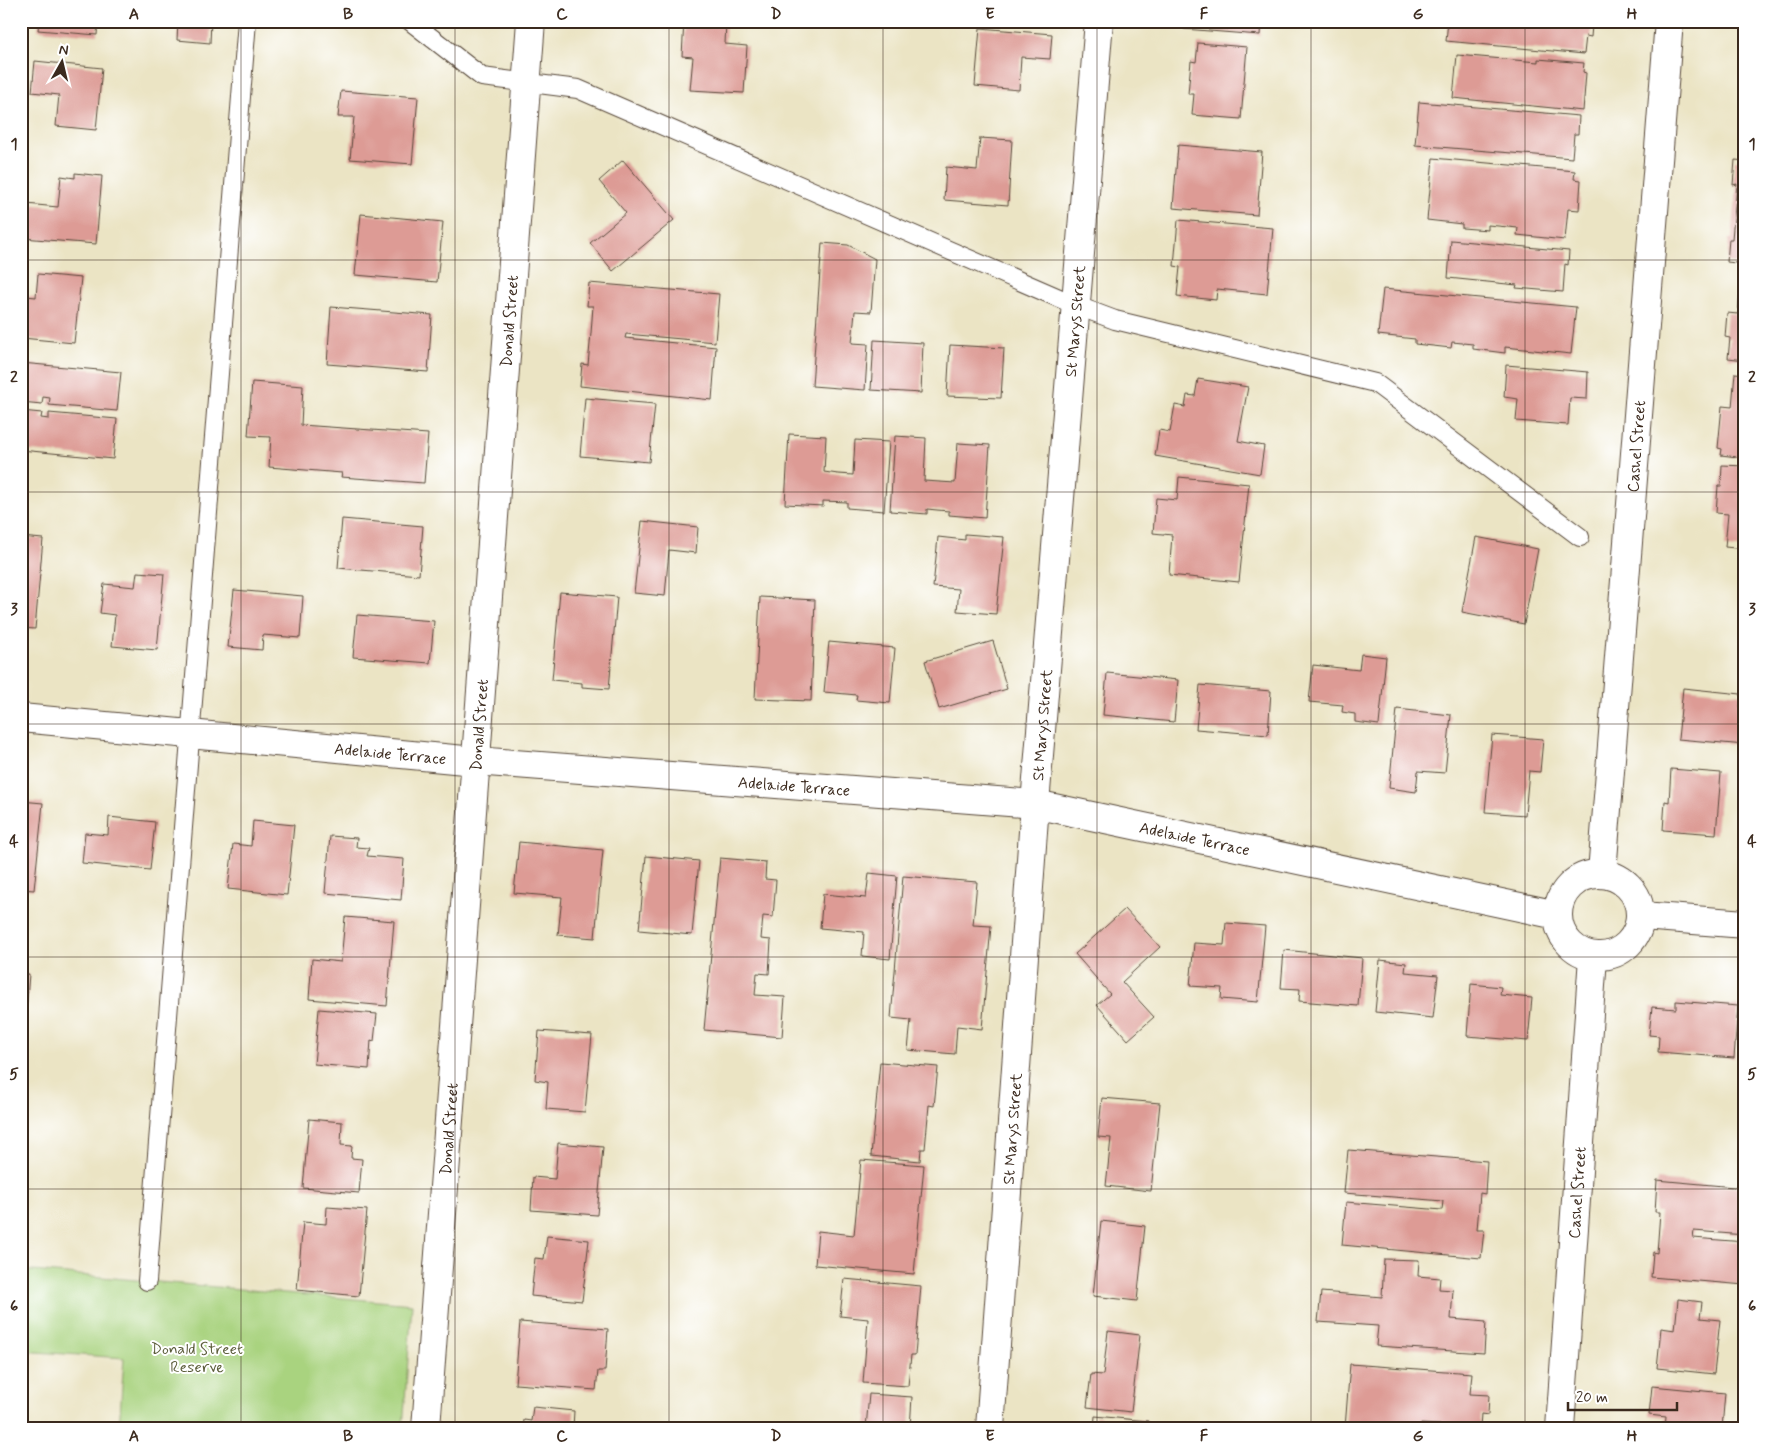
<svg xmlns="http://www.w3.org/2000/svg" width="1766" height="1449" font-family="Mynerve,sans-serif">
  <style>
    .green { fill: #a9d37f; stroke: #727e4e }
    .building { fill: #dd9b95 }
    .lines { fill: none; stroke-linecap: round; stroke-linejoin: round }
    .service-casing { stroke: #554637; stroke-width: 20 }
    .minor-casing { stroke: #554637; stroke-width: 30 }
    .tertiary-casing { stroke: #554637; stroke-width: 30 }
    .service { stroke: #fff; stroke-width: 18 }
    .minor { stroke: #fff; stroke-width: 28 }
    .tertiary { stroke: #fff; stroke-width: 28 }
    .grid { fill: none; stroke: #3b2a1e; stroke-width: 1; stroke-opacity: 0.55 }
    .labels { text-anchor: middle; stroke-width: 4; stroke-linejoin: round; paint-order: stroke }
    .street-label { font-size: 16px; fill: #3b2a1e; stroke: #fff }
    .park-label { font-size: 16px; fill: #5c5d3b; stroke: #fff }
    .neatline { fill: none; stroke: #3b2a1e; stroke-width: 2 }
    .grid-label { font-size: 16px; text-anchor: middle; font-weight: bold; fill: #3b2a1e }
  </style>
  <rect width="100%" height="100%" fill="#fff"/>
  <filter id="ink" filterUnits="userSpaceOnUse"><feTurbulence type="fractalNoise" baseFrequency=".02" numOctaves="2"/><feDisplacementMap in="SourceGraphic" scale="10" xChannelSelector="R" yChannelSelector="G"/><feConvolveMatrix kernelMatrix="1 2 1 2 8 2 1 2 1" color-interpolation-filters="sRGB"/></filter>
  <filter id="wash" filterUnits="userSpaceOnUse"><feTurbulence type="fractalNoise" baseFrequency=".0096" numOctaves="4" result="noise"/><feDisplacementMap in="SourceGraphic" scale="20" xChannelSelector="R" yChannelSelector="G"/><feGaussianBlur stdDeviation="1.12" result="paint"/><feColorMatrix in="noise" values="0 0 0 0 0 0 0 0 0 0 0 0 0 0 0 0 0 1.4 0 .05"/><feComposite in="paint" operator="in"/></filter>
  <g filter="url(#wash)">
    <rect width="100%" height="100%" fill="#ebe4c4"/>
    <!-- green -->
    <path class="green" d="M21,1270L412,1304L403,1428H119L124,1358L21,1351Z"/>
    <g id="blocks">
      <!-- building -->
      <g class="building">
        <path d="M39,21H98L97,35L38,30Z"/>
        <path d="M178,21H211L210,43L177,40Z"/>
        <path d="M628,21H664V26L627,23Z"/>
        <path d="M684,21H726L725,44L747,46L744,93L690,90L693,57L682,56Z"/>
        <path d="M1185,21H1261L1260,35L1184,29Z"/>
        <path d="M1448,21H1586V24L1592,25L1591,37L1586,36L1584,54L1446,41Z"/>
        <path d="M980,28L1052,34L1050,59L1021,57L1019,90L975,86Z"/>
        <path d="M1198,43L1247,47L1241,119L1192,115L1194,94H1188L1191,61L1196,62Z"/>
        <path d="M1457,55L1538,62V59L1584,63L1583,72L1586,73L1583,111L1453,98Z"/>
        <path d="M35,61L102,68L96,130L56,126L59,95L32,92Z"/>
        <path d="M341,91L418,97L412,164L350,159L354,117H338Z"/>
        <path d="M1419,102L1579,116L1578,134H1574L1572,158L1415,145Z"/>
        <path d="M980,138L1012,140L1008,205L944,200L946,167L977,170Z"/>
        <path d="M1178,145L1262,152L1257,215L1173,208Z"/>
        <path d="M1433,158L1575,171L1574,179L1581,180L1579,210L1568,209L1565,240L1517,235L1518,228L1488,225V230L1462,228V224L1427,220Z"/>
        <path d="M623,160L674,220L613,271L590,243L626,213L599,181Z"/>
        <path d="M1735,160L1745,161V264L1727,262L1729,239H1732L1737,184L1733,185Z"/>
        <path d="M75,173L102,176L96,244L23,238L26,204L58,207L61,176L75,178Z"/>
        <path d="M361,214L443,222L437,282L355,275Z"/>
        <path d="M1178,220L1273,228L1267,294L1217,289L1216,300L1177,296L1180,267L1174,266Z"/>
        <path d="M1451,240L1569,251L1568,265L1565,264L1563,292L1516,288L1517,285L1448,278Z"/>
        <path d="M822,243L848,245L875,259L871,312L855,311L852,343L868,344L865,390L812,386Z"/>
        <path d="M38,274L81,278L74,343L22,338L26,296L36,297Z"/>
        <path d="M1741,278L1745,279V360L1728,358L1730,338L1725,337L1727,313L1738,314Z"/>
        <path d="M589,283L719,294L715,342L626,334L625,338L716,347L712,400L580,386L582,364L588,365L591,333L593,306H587Z"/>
        <path d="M1383,289L1576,307L1571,354L1505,347V353L1473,349V344L1452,342L1451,348L1415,344V339L1378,335Z"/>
        <path d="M331,307L432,315L428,372L327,364Z"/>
        <path d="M874,340L923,343L921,393L871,390Z"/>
        <path d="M950,345L1004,348L1001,398L947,396Z"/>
        <path d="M21,363L121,372L117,411L49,405L50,398L43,397L42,404L21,402Z"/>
        <path d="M1506,365L1588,372L1587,399L1570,398L1568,425L1516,421L1518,399L1504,397Z"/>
        <path d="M1735,373L1745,374V458L1721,455L1722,449L1718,448L1722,406L1732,407Z"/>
        <path d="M1198,379L1248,387L1238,441L1264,446L1260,474L1155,456L1159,430L1170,432L1175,405L1185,407L1187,395L1195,396Z"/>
        <path d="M252,382L303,386L301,425L428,434L424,483L341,477L342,473L269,467L271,437L248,436Z"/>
        <path d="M585,398L655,404L649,462L580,456Z"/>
        <path d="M21,411L42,413L41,418L49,419V413L117,419L113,459L21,450Z"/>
        <path d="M789,434L826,436L824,472L838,474L853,475L855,440L889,442L884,511L847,508V502L823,501V506L785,504Z"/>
        <path d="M895,436L926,438L924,481L955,483L958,443L990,445L985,518L949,515V511L937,510L927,509V514L890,511Z"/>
        <path d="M1722,465L1745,466V549L1725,547L1728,514L1716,513L1718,486H1721Z"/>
        <path d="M1179,477L1249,484L1239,582L1169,575L1172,535L1153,533L1156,498L1177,500Z"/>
        <path d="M342,519L423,526L419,575L338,568Z"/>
        <path d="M642,521L698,527L696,553L669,550L665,596L634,593Z"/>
        <path d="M965,534L1004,537L996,614L957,611L959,589L933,587L938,537L965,540Z"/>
        <path d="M21,537L43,539L35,629L21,628Z"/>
        <path d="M1476,537L1538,549L1524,624L1462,612Z"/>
        <path d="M137,572L164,574L157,650L112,646L115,615L100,613L104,584L135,587Z"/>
        <path d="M234,590L303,596L300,638L263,635L262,650L228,647Z"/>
        <path d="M560,592L617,597L609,689L582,687V683L552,680Z"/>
        <path d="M760,597L815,600L811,701L755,699Z"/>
        <path d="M357,615L434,621L430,663L353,657Z"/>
        <path d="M993,641L1007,689L939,709L925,661Z"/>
        <path d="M829,642L895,648L890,703L856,700L857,695L824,692Z"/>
        <path d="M1361,654L1386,657L1379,725L1355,722V714L1342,712L1343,705L1309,702L1313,665L1359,670Z"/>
        <path d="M1107,673L1178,680L1174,722L1103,715Z"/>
        <path d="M1200,685L1271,691L1268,735L1196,729Z"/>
        <path d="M1683,688L1741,694L1740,708L1745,709V745L1678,739Z"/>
        <path d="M1397,709L1451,715L1445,773L1418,771L1416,792L1389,788Z"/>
        <path d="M1492,735L1543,739L1540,772L1529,771L1525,815L1485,812Z"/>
        <path d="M1671,769L1721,773L1716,834L1663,830L1665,801L1669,802Z"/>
        <path d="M21,801L43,803L34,890L21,889Z"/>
        <path d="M109,817L155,822L150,870L82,863L85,833L108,835Z"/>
        <path d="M253,821L294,825L287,895L228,889L233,844L251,846Z"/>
        <path d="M330,836L357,838L356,847L369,848L367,856L404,859L401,900L325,893Z"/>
        <path d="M519,842L603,850L595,938L558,935L562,897L514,893Z"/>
        <path d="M646,856L699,861L692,935L639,930Z"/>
        <path d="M720,858L766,862L765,879L776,880L773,917L763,916L761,939L771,940L769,974L757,973L755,995L785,997L782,1037L704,1030Z"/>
        <path d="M869,873L897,876L890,959L862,956L864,932L820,928L823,894L866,898Z"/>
        <path d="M903,876L977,882L973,925L991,926L982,1029L957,1026L955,1054L908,1050L911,1020L891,1018Z"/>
        <path d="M1125,909L1160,947L1122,982L1154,1017L1128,1040L1097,1005L1110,994L1075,954Z"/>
        <path d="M345,917L394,921L387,1006L309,999L312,959L341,962Z"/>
        <path d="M1226,923L1265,926L1258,1002L1221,999L1222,988L1190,986L1194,943L1224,945Z"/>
        <path d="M1284,950L1362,958L1358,1006L1299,1001L1300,989L1281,988Z"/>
        <path d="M1380,960L1406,963L1405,972L1438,975L1433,1018L1375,1012Z"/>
        <path d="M21,974H29L23,1050H21Z"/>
        <path d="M1471,984L1501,987L1500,995L1532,998L1528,1041L1467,1036Z"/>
        <path d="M1676,1001L1738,1006L1734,1058L1658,1052L1659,1036L1649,1035L1652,1007L1676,1009Z"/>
        <path d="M319,1009L377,1014L374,1041L371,1040L369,1069L314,1064Z"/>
        <path d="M539,1031L592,1035L585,1112L546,1109L548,1082L535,1080Z"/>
        <path d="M880,1062L938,1067L934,1106L929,1105L925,1149H921L920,1161L871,1156Z"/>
        <path d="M1102,1098L1160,1103L1151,1191L1106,1186L1111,1138L1098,1137Z"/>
        <path d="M309,1119L342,1122L341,1145L352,1146L351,1158L362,1159L359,1193L303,1188Z"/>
        <path d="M558,1143L603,1147L597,1215L531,1210L533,1177L555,1179Z"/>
        <path d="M1348,1150L1487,1161L1485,1194L1480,1193L1477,1230H1484L1481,1258L1342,1245L1346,1202L1442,1210L1443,1201L1344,1193Z"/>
        <path d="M861,1160L924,1165L914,1274L815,1265L818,1231L854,1235Z"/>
        <path d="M1657,1180L1745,1188V1235L1694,1231L1693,1238L1745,1242V1285L1651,1277L1653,1252L1657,1253L1660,1212H1655Z"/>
        <path d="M327,1207L367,1210L359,1296L297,1290L303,1222L326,1224Z"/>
        <path d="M1101,1221L1145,1226L1137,1301L1093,1296Z"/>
        <path d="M547,1236L589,1240L582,1301L531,1296L535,1258L544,1259Z"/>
        <path d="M1384,1259L1419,1260L1418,1276L1440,1278L1439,1289L1453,1290L1451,1319L1486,1322L1484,1353L1376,1346L1378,1326L1318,1322L1321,1292L1382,1297Z"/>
        <path d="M844,1279L921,1286L915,1355H911L908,1386L863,1383L868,1319L840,1316Z"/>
        <path d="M1678,1299L1702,1302L1700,1318L1720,1320L1714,1374L1657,1368L1661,1328L1675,1330Z"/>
        <path d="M520,1322L608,1329L605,1371H598L596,1390L515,1384Z"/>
        <path d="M1108,1331L1140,1335L1131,1412L1087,1407L1091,1374L1103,1375Z"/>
        <path d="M1350,1364L1472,1373L1470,1394L1489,1395L1488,1415L1481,1414L1480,1428H1440V1425L1420,1424V1428H1345Z"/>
        <path d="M1652,1386L1725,1393L1722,1428H1665L1666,1417L1649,1415Z"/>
        <path d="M869,1394L912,1397L910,1428H866Z"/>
        <path d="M533,1407L574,1411L573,1428H523L524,1420L531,1421Z"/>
        <path d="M1095,1416L1148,1421L1147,1428H1094Z"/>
      </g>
    </g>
  </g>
  <g filter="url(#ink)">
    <use href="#blocks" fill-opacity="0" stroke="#554637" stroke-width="1"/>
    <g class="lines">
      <defs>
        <g id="service">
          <path d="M410,21L482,77L578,89L1075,305L1115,320L1375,383L1580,537"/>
          <path d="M147,1281L247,21"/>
        </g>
        <g id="minor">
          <path id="s1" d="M21,718L475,761L1035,804L1557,915"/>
          <path d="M1642,916L1745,924"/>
          <path id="s2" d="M426,1428L531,21"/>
          <path id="s3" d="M990,1428L1035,804L1099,21"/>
        </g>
        <g id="tertiary">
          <path id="s4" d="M1602,873L1669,21"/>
          <circle cx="1599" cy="915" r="41"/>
          <path id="s5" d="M1560,1428L1593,957"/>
        </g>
      </defs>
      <!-- service casing -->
      <use href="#service" class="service-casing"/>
      <!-- minor casing -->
      <use href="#minor" class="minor-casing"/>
      <!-- tertiary casing -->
      <use href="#tertiary" class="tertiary-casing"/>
      <!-- service -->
      <use href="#service" class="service"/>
      <!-- minor -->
      <use href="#minor" class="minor"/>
      <!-- tertiary -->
      <use href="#tertiary" class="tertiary"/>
    </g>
  </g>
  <!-- grid -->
  <path class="grid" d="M241,21V1428M455,21V1428M669,21V1428M883,21V1428M1097,21V1428M1311,21V1428M1525,21V1428M21,260H1745M21,492H1745M21,724H1745M21,957H1745M21,1189H1745"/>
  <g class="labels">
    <!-- street labels -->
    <g class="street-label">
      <text dy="6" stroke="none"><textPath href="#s2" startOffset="1110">Donald Street</textPath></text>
      <text dy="6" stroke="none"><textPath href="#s3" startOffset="1110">St Marys Street</textPath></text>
      <text dy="6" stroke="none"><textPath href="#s4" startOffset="428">Cashel Street</textPath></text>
      <text dy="6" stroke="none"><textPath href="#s2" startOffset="705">Donald Street</textPath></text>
      <text dy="6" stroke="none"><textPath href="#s3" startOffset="705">St Marys Street</textPath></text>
      <text dy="6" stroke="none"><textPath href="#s1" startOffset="371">Adelaide Terrace</textPath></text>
      <text dy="6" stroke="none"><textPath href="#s1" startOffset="776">Adelaide Terrace</textPath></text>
      <text dy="6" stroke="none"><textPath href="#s1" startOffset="1181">Adelaide Terrace</textPath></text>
      <text dy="6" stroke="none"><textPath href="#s2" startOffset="300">Donald Street</textPath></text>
      <text dy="6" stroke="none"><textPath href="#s3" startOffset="300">St Marys Street</textPath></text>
      <text dy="6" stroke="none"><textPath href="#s5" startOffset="236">Cashel Street</textPath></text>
    </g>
    <!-- park labels -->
    <g class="park-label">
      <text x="197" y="1354">Donald Street<tspan x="197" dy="18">Reserve</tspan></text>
    </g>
  </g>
  <!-- margin -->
  <rect width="1766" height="1449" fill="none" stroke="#fff" stroke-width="55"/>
  <!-- north arrow -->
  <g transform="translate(62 62) rotate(8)" stroke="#ffffff" stroke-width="4" paint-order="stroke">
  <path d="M0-4L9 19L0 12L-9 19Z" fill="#3b2a1e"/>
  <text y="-8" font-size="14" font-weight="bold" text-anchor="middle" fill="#3b2a1e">N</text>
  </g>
  <!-- scale -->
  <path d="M1568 1402v8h109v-8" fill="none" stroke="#3b2a1e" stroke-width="2.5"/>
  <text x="1576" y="1402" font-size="15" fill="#3b2a1e" stroke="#ffffff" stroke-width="4" paint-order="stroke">20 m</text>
  <rect x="28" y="28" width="1710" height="1394" class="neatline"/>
  <g class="grid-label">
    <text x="134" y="19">A</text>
    <text x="348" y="19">B</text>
    <text x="562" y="19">C</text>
    <text x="776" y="19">D</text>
    <text x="990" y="19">E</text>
    <text x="1204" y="19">F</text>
    <text x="1418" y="19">G</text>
    <text x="1632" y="19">H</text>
    <text x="14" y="149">1</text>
    <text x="1752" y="149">1</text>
    <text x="14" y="382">2</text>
    <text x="1752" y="382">2</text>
    <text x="14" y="614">3</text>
    <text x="1752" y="614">3</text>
    <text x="14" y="846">4</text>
    <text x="1752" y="846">4</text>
    <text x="14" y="1079">5</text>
    <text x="1752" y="1079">5</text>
    <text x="14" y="1311">6</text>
    <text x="1752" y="1311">6</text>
    <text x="134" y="1441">A</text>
    <text x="348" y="1441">B</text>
    <text x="562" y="1441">C</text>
    <text x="776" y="1441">D</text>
    <text x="990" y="1441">E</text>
    <text x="1204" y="1441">F</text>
    <text x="1418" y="1441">G</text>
    <text x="1632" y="1441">H</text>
  </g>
</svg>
